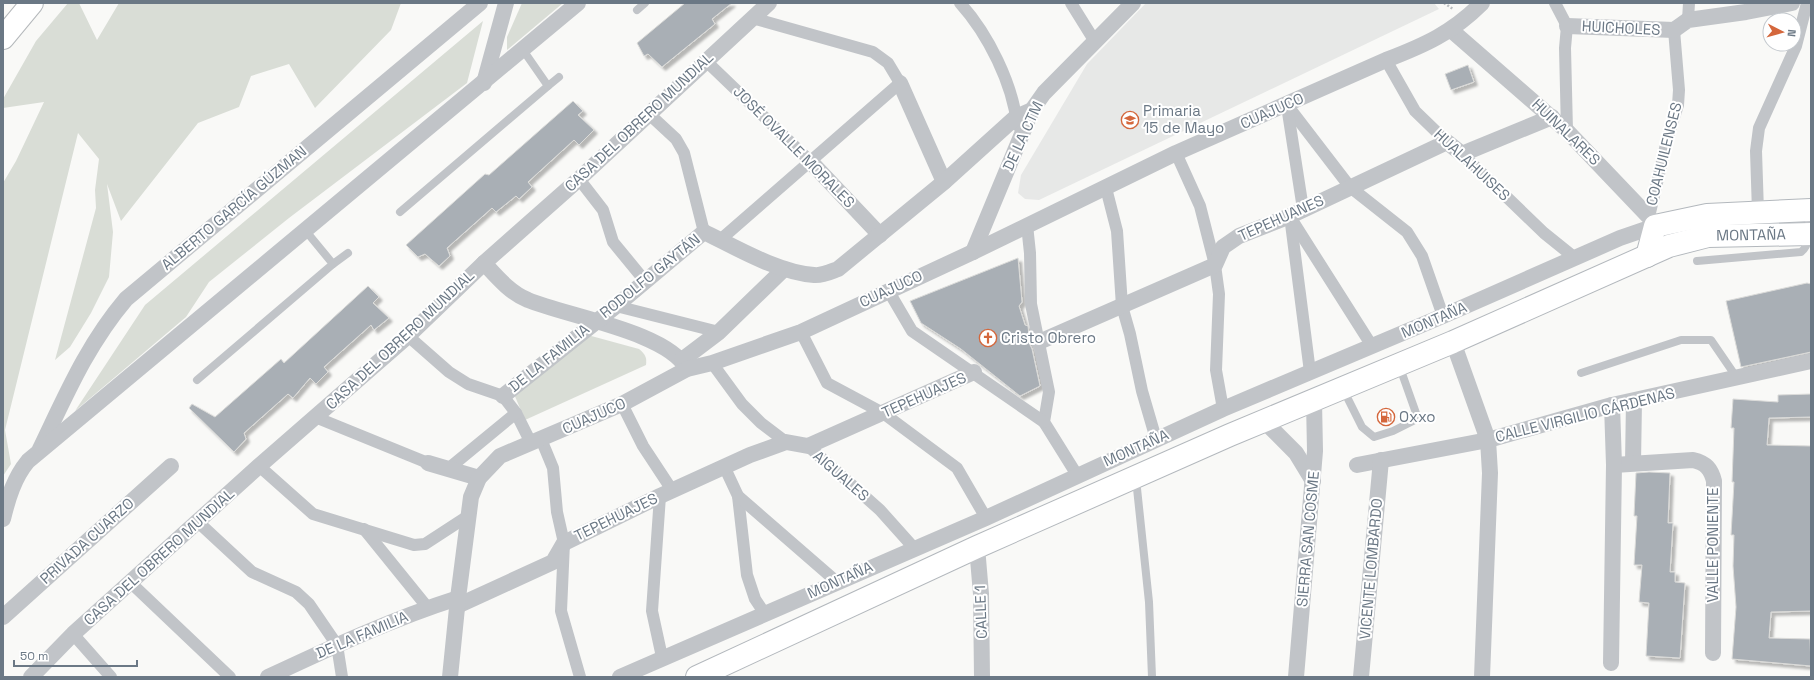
<svg xmlns="http://www.w3.org/2000/svg" width="1814" height="680" font-family="'Space Grotesk',sans-serif">
  <style>
    .built { fill: #e7e8e7 }
    .green { fill: #d9ddd6 }
    .building { fill: #a9afb5; stroke: #dbdbd9; filter: url(#shadow) }
    .lines { fill: none; stroke-linecap: round; stroke-linejoin: round }
    .secondary-casing { stroke: #b3b8bd; stroke-width: 24 }
    .motorway-casing { stroke: #b4b8bb; stroke-width: 24 }
    .path { stroke: #b9bcbf; stroke-width: 2.5; stroke-dasharray: 2 2; stroke-linecap: butt }
    .service { stroke: #c1c4c8; stroke-width: 8 }
    .pedestrian { stroke: #c1c4c8; stroke-width: 12 }
    .minor { stroke: #c1c4c8; stroke-width: 16 }
    .secondary { stroke: #fff; stroke-width: 22 }
    .motorway { stroke: #fff; stroke-width: 22 }
    .labels { text-anchor: middle; stroke-width: 4; stroke-linejoin: round; paint-order: stroke }
    .street-label { font-size: 15px; fill: #6b7885; stroke: #fff }
    .poi-label { font-size: 15px; fill: #6b7885; stroke: #fff; text-anchor: start }
  </style>
  <defs>
    <filter id="shadow"><feDropShadow dx="3.5" dy="3.5" stdDeviation="1" flood-color="#0004"/></filter>
  </defs>
  <rect width="100%" height="100%" fill="#f9f9f7"/>
  <!-- built -->
  <path class="built" d="M1146,3H1434L1439,9L1039,200L1025,199L1018,193L1021,175L1087,64Z"/>
  <!-- green -->
  <g class="green">
    <path d="M68,3H79L97,40L119,3H401L391,30L315,108L289,64L251,76L239,107L198,123L121,221L107,184L113,232L109,277L91,313L70,347L55,360L96,208L95,190L99,159L78,133L5,430L11,464L3,476V183L16,161L44,102L3,108V99L36,41Z"/>
    <path d="M522,3H563L507,50V37Z"/>
    <path d="M483,21L467,83L289,218L209,282L186,317L75,411L145,305Z"/>
    <path d="M584,334L639,349C645,354 647,357 646,365L525,420L514,394Z"/>
  </g>
  <!-- building -->
  <g class="building">
    <path d="M685,3H732L712,19L715,24L662,67L648,54L644,56L637,43Z"/>
    <path d="M1468,65L1474,82L1451,90L1445,74Z"/>
    <path d="M573,101L583,111L578,115L594,130L579,145L574,140L528,182L532,187L519,199L516,196L496,212L492,208L447,248L450,256L439,266L425,254L418,257L406,245L485,174L489,175Z"/>
    <path d="M1018,258L1022,302L1019,306L1025,325L1028,326L1030,345L1032,349L1040,386L1020,396L961,349L921,323L910,301Z"/>
    <path d="M1807,283L1811,284V352L1741,367L1726,301Z"/>
    <path d="M368,286L379,297L373,303L389,318L374,330L371,325L324,367L328,372L316,384L310,378L293,398L288,394L244,433L246,439L234,452L189,408L192,404L215,417L281,359L284,363Z"/>
    <path d="M1811,394V417L1769,418L1767,445L1811,446V611L1771,612L1769,638L1810,639L1811,666L1732,659L1736,607L1733,566L1734,535H1731L1734,482H1732L1734,428H1731L1733,399L1778,402V395Z"/>
    <path d="M1649,472L1670,473L1668,523H1673L1670,572H1675V582L1685,583L1680,658L1646,656L1649,603L1639,602L1642,565H1634L1637,516H1634L1636,473Z"/>
  </g>
  <g class="lines">
    <defs>
      <g id="secondary">
        <path d="M1647,256L1655,226L1707,215L1811,210"/>
        <path d="M697,677L977,547L1230,435L1453,342L1669,246L1708,236L1811,234"/>
      </g>
      <path id="motorway" d="M3,38L32,3"/>
    </defs>
    <!-- secondary casing -->
    <use href="#secondary" class="secondary-casing"/>
    <!-- motorway casing -->
    <use href="#motorway" class="motorway-casing"/>
    <!-- path -->
    <path class="path" d="M1444,3L1453,9"/>
    <!-- service -->
    <g class="service">
      <path d="M637,10L645,3"/>
      <path d="M548,86L559,77"/>
      <path d="M400,212L548,86L523,50"/>
      <path d="M1697,261L1801,252C1812,244 1809,223 1809,210"/>
      <path d="M333,264L348,253"/>
      <path d="M1581,373L1681,340H1711L1737,378"/>
      <path d="M197,380L333,264L305,230"/>
      <path d="M1343,389L1362,427L1374,437L1393,431L1413,421L1416,413L1399,365"/>
      <path d="M1136,479L1149,602L1152,677"/>
    </g>
    <!-- pedestrian -->
    <g class="pedestrian">
      <path d="M960,3C988,34 1013,84 1017,125"/>
      <path d="M1071,3L1094,40"/>
      <path d="M1555,3L1567,26L1565,48L1567,131"/>
      <path d="M1688,20L1689,3"/>
      <path d="M1386,60L1415,111L1447,142"/>
      <path d="M706,61L810,161"/>
      <path d="M1287,105L1350,187L1407,232L1422,256L1443,316"/>
      <path d="M1287,106L1303,209"/>
      <path d="M649,114L676,139L684,153L704,232"/>
      <path d="M1176,153L1200,206L1215,265L1219,294L1216,370L1223,409"/>
      <path d="M1462,154L1544,233L1575,258"/>
      <path d="M579,179L603,210L613,242L645,281"/>
      <path d="M1106,188L1117,231L1122,306L1130,334L1142,391L1156,439"/>
      <path d="M1758,212L1756,151L1759,128L1796,46L1807,3"/>
      <path d="M1290,216L1310,372"/>
      <path d="M1649,217L1667,140L1678,105L1679,90L1674,30"/>
      <path d="M1292,220L1372,346"/>
      <path d="M1027,225L1030,253L1031,304L1049,392L1044,422L1077,475"/>
      <path d="M720,240L900,83L888,63L873,52L752,18"/>
      <path d="M888,290L912,331L1044,422"/>
      <path d="M616,306L719,332"/>
      <path d="M801,332L827,383L883,413L957,468L986,518"/>
      <path d="M408,336L449,372L468,384L503,396L516,413L531,443"/>
      <path d="M712,363L742,404L761,423L786,442"/>
      <path d="M622,404L643,446L672,490"/>
      <path d="M315,417L428,463"/>
      <path d="M541,439L553,468L557,512L564,543L561,611L580,677"/>
      <path d="M808,446L880,510L914,548"/>
      <path d="M259,466L313,514L414,545L425,544L468,516"/>
      <path d="M724,466L738,496L747,575L755,599L765,614"/>
      <path d="M448,469L516,413"/>
      <path d="M660,496L652,611L662,657"/>
      <path d="M738,496L837,582"/>
      <path d="M198,522L252,572L296,592L309,604L337,645L342,677"/>
      <path d="M364,529L428,608"/>
      <path d="M131,583L230,677"/>
      <path d="M73,634L111,677"/>
    </g>
    <!-- minor -->
    <g class="minor">
      <path d="M1567,26L1674,30L1688,20L1746,12L1792,3"/>
      <path d="M1451,30L1567,131L1649,217L1661,233"/>
      <path d="M484,83L506,3"/>
      <path d="M900,83L944,182"/>
      <path d="M810,161L880,235"/>
      <path d="M973,252L1032,110L1044,93L1133,3"/>
      <path d="M484,263C496,276 510,293 528,300C566,316 668,332 687,369"/>
      <path d="M1039,342L1215,265L1223,247L1239,236L1290,216L1447,142L1462,154L1552,117"/>
      <path d="M1453,342L1488,440L1490,473L1482,677"/>
      <path d="M682,360L719,332L784,269"/>
      <path d="M503,396L616,306L704,232C735,247 779,273 814,275C822,276 830,272 838,269L944,182L1016,117L1032,110"/>
      <path d="M1265,422L1296,453L1313,481"/>
      <path d="M40,449C66,395 87,345 126,299L480,3"/>
      <path d="M428,463L479,478"/>
      <path d="M1633,463L1634,401"/>
      <path d="M1357,465L1488,440L1612,405L1811,361"/>
      <path d="M1614,465L1693,460C1706,463 1711,469 1714,481L1713,653"/>
      <path d="M3,519C8,498 14,478 28,461L578,3"/>
      <path d="M977,547L981,594L982,677"/>
      <path d="M457,606L553,562L564,543L660,496L750,455L786,442L808,446L974,372"/>
      <path d="M3,617L171,466"/>
      <path d="M1611,663L1614,465L1612,405"/>
      <path d="M31,677L73,634L259,466L408,336L484,263L579,179L769,3"/>
      <path d="M268,677C330,648 392,619 458,598"/>
      <path d="M450,677L458,598L471,497L479,478L500,456L622,404L687,369L712,363L801,332L973,252L1176,153L1386,60C1425,45 1452,33 1482,3"/>
      <path d="M620,677L986,518L1223,409L1443,316L1620,238L1655,226"/>
      <path d="M1296,677L1315,451L1314,401"/>
      <path d="M1361,677L1381,460"/>
    </g>
    <!-- secondary -->
    <use href="#secondary" class="secondary"/>
    <!-- motorway -->
    <use href="#motorway" class="motorway"/>
  </g>
  <!-- icons -->
  <defs>
    <symbol id="school-ring" viewBox="-11 -11 22 22"><circle r="9.5" fill="#fff" stroke="#d4673c" stroke-width="1.5"/><path d="M0-5L7-2L0 1L-7-2ZM-4 1L0 2.5L4 1V4Q0 6-4 4Z" fill="#d4673c"/></symbol>
    <symbol id="church-ring" viewBox="-11 -11 22 22"><circle r="9.5" fill="#fff" stroke="#d4673c" stroke-width="1.5"/><path d="M-1.2-6h2.4v3.5h3.3v2.4h-3.3V6h-2.4V-.1h-3.3v-2.4h3.3Z" fill="#d4673c"/></symbol>
    <symbol id="fuel-ring" viewBox="-11 -11 22 22"><circle r="9.5" fill="#fff" stroke="#d4673c" stroke-width="1.5"/><path d="M-5.5-6h7V0h2V4h1.3V-2.5L3-4.5l.8-.8L6-3V5H2.5V1h-1V6h-7ZM-4.2-4.7v3.2H.2V-4.7Z" fill="#d4673c"/></symbol>
  </defs>
  <g fill-rule="evenodd">
    <use href="#school-ring" x="1120" y="110" width="20" height="20"/>
    <use href="#church-ring" x="978" y="328" width="20" height="20"/>
    <use href="#fuel-ring" x="1376" y="407" width="20" height="20"/>
  </g>
  <g class="labels">
    <!-- street labels -->
    <g class="street-label">
      <text transform="translate(1621 28) rotate(3)" y="5">HUICHOLES</text>
      <text transform="translate(1272 111) rotate(-24)" y="5">CUAJUCO</text>
      <text transform="translate(639 122) rotate(-43)" y="5">CASA DEL OBRERO MUNDIAL</text>
      <text transform="translate(1566 132) rotate(44)" y="5">HUINALARES</text>
      <text transform="translate(1023 136) rotate(-65)" y="5">DE LA CTM</text>
      <text transform="translate(794 147) rotate(45)" y="5">JOSÉ OVALLE MORALES</text>
      <text transform="translate(1664 154) rotate(-76)" y="5">COAHUILENSES</text>
      <text transform="translate(1472 165) rotate(43)" y="5">HUALAHUISES</text>
      <text transform="translate(234 208) rotate(-40)" y="5">ALBERTO GARCÍA GÚZMAN</text>
      <text transform="translate(1281 218) rotate(-24)" y="5">TEPEHUANES</text>
      <text transform="translate(1751 235) rotate(-1)" y="5">MONTAÑA</text>
      <text transform="translate(650 276) rotate(-39)" y="5">RODOLFO GAYTÁN</text>
      <text transform="translate(891 289) rotate(-25)" y="5">CUAJUCO</text>
      <text transform="translate(1434 320) rotate(-23)" y="5">MONTAÑA</text>
      <text transform="translate(400 340) rotate(-43)" y="5">CASA DEL OBRERO MUNDIAL</text>
      <text transform="translate(549 358) rotate(-39)" y="5">DE LA FAMILIA</text>
      <text transform="translate(924 395) rotate(-24)" y="5">TEPEHUAJES</text>
      <text transform="translate(1585 415) rotate(-14)" y="5">CALLE VIRGILIO CÁRDENAS</text>
      <text transform="translate(594 416) rotate(-24)" y="5">CUAJUCO</text>
      <text transform="translate(1136 448) rotate(-24)" y="5">MONTAÑA</text>
      <text transform="translate(841 476) rotate(41)" y="5">AIGUALES</text>
      <text transform="translate(616 517) rotate(-26)" y="5">TEPEHUAJES</text>
      <text transform="translate(1308 539) rotate(-85)" y="5">SIERRA SAN COSME</text>
      <text transform="translate(87 541) rotate(-42)" y="5">PRIVADA CUARZO</text>
      <text transform="translate(1713 545) rotate(-90)" y="5">VALLE PONIENTE</text>
      <text transform="translate(159 557) rotate(-42)" y="5">CASA DEL OBRERO MUNDIAL</text>
      <text transform="translate(1371 569) rotate(-85)" y="5">VICENTE LOMBARDO</text>
      <text transform="translate(840 580) rotate(-24)" y="5">MONTAÑA</text>
      <text transform="translate(981 612) rotate(-92)" y="5">CALLE 1</text>
      <text transform="translate(362 635) rotate(-23)" y="5">DE LA FAMILIA</text>
    </g>
    <!-- poi labels -->
    <g class="poi-label">
      <text x="1143" y="116">Primaria<tspan x="1143" dy="17">15 de Mayo</tspan></text>
      <text x="1001" y="343">Cristo Obrero</text>
      <text x="1399" y="422">Oxxo</text>
    </g>
  </g>
  <!-- border -->
  <rect width="1814" height="680" fill="none" stroke="#6b7885" stroke-width="8"/>
  <!-- north arrow -->
  <g transform="translate(1782 32) rotate(96)"><circle r="19" fill="#ffffff" stroke="#c4c9ce"/>
  <path d="M0-3L7 15L0 10L-7 15Z" fill="#d4673c"/>
  <text y="-6" font-size="11" font-weight="bold" text-anchor="middle" fill="#6b7885">N</text>
  </g>
  <!-- scale -->
  <path d="M14 660v6h123v-6" fill="none" stroke="#6b7885" stroke-width="2"/>
  <text x="20" y="660" font-size="12" fill="#6b7885" stroke="#ffffff" stroke-width="3" paint-order="stroke">50 m</text>
</svg>
